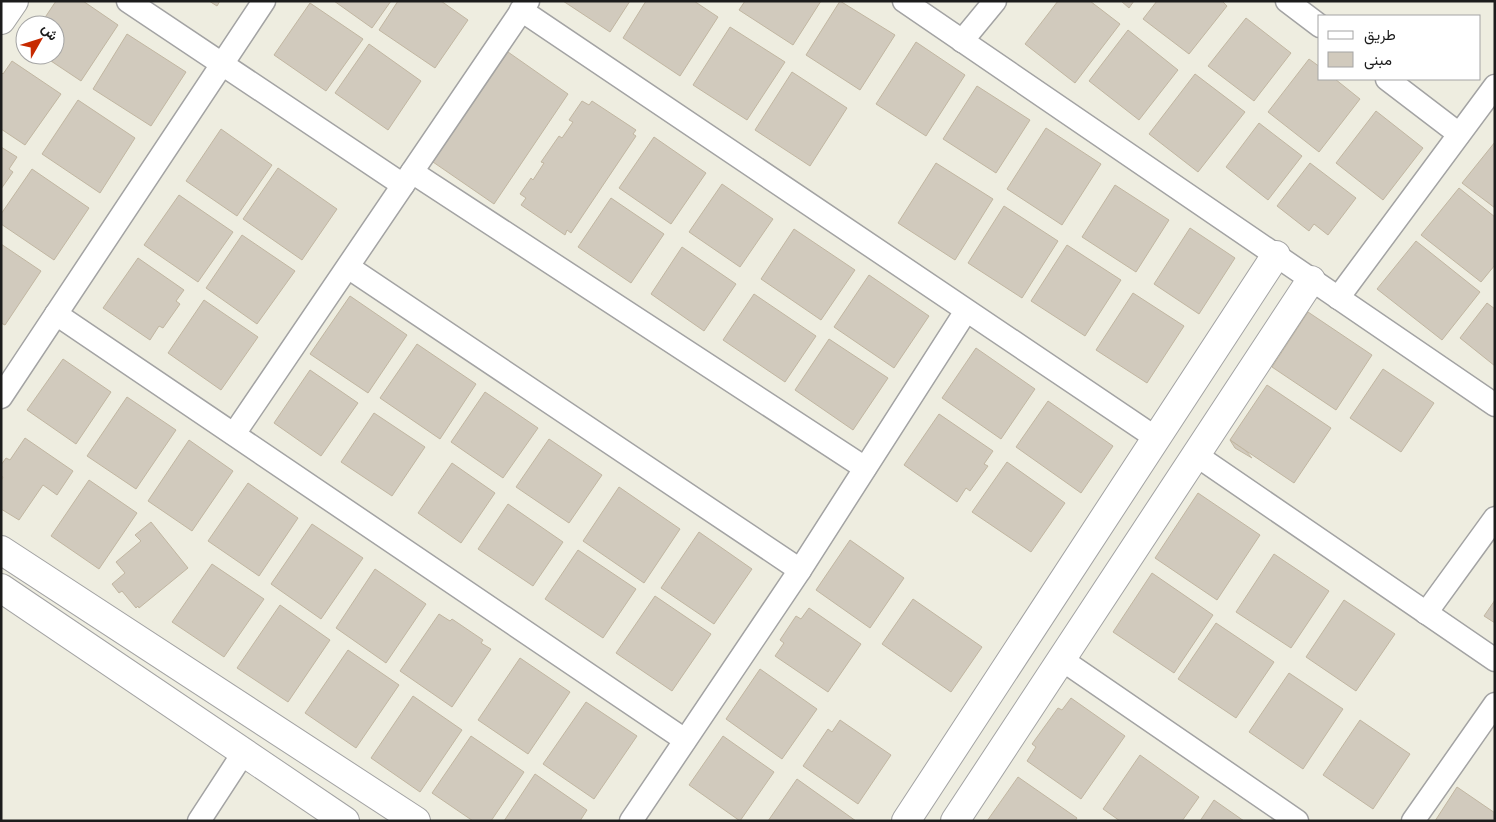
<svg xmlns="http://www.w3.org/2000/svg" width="1496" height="822" font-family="'Varela Round',Vazirmatn,sans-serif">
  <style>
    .building { fill: #d1cabd; stroke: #c1b6a1 }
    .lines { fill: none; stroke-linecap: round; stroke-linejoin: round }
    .minor-casing { stroke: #a3a3a3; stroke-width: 25 }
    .tertiary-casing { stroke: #a3a3a3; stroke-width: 30 }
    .minor { stroke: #fff; stroke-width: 22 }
    .tertiary { stroke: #fff; stroke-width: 28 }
  </style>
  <rect width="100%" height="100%" fill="#eeede0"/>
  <!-- building -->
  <g class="building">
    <path d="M56,1H83L118,25L81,81L42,55H55V25H40Z"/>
    <path d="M209,1H220L217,6Z"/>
    <path d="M334,1H391L372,28Z"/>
    <path d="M398,1H441L468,20L435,68L379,30Z"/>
    <path d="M563,1H630L610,32Z"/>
    <path d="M646,1H694L718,17L680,76L623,38Z"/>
    <path d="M745,1H821L793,45L739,10Z"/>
    <path d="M840,1L895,35L860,90L806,55Z"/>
    <path d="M1058,1H1090L1120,24L1075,83L1025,44Z"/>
    <path d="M1121,1H1134L1129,8Z"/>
    <path d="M1157,1H1222L1227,6L1189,54L1143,19Z"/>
    <path d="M310,3L363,39L326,91L274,55Z"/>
    <path d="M1246,18L1291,53L1254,101L1208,66Z"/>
    <path d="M730,27L785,62L747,120L693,85Z"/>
    <path d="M1128,30L1178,70L1139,120L1089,81Z"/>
    <path d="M127,34L186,72L151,126L93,89Z"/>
    <path d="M916,42L965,75L926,136L876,104Z"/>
    <path d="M369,44L421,81L388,130L335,93Z"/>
    <path d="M508,52L568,94L494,204L433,162Z"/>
    <path d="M1309,59L1320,67V79H1335L1360,99L1319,152L1268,112Z"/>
    <path d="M12,61L61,94L25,145L1,129V72L3,74Z"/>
    <path d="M792,72L847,108L810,166L755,130Z"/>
    <path d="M1195,74L1245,112L1198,172L1149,134Z"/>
    <path d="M977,86L1030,120L996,173L943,139Z"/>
    <path d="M78,100L135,138L100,193L42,154Z"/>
    <path d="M582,101L589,105L592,101L636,130L633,134L636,136L571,233L567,230L565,235L521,205L526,198L520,194L531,178L533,180L544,163L541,162L559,136L562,138L573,122L569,120Z"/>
    <path d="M1376,111L1423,148L1383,200L1336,163Z"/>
    <path d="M1259,123L1302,156L1268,200L1226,167Z"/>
    <path d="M1046,128L1101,164L1062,225L1007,189Z"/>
    <path d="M221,129L272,165L237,216L186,181Z"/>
    <path d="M654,137L706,173L671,224L619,188Z"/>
    <path d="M1495,142V208L1462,183Z"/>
    <path d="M1,147L17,157L9,169L13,172L1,189Z"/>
    <path d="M936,163L993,199L955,260L898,223Z"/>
    <path d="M1310,163L1356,198L1328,235L1314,224L1309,231L1277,206Z"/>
    <path d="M278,168L337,209L302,260L243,219Z"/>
    <path d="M32,169L89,208L54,260L1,224V214Z"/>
    <path d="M722,184L773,219L740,267L689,232Z"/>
    <path d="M1115,185L1169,220L1136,272L1082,237Z"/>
    <path d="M1459,188L1495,217V265L1481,282L1421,235Z"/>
    <path d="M179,195L233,232L198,282L144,245Z"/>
    <path d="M611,198L664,234L631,283L578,247Z"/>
    <path d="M1004,206L1058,241L1022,298L968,263Z"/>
    <path d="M1190,228L1235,258L1199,314L1154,284Z"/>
    <path d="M794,229L855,270L821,320L761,279Z"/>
    <path d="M242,235L295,271L257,324L206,288Z"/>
    <path d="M1416,241L1480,292L1442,340L1377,289Z"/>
    <path d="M1,244L41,271L5,325L1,323Z"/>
    <path d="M1067,245L1121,280L1085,336L1031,301Z"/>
    <path d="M682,247L736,284L704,331L651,294Z"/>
    <path d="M138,258L184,290L176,301L180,304L163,328L159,326L150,340L103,308Z"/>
    <path d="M869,275L929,316L894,368L834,327Z"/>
    <path d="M1133,293L1184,326L1147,383L1096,350Z"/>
    <path d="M754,294L816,336L785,382L723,340Z"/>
    <path d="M350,296L407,335L368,393L310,354Z"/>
    <path d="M204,300L258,337L221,390L168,353Z"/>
    <path d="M1487,303L1495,309V366L1460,338Z"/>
    <path d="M1308,312L1372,355L1336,410L1272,367Z"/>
    <path d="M829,339L888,378L853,430L795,390Z"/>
    <path d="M417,344L476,384L440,439L380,398Z"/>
    <path d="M976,348L1035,389L1001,439L942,398Z"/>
    <path d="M63,359L111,392L76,444L27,410Z"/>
    <path d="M1383,369L1434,403L1401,452L1350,418Z"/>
    <path d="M310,370L358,403L321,456L274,423Z"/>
    <path d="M1267,385L1331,428L1294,483L1230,440Z"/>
    <path d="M485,392L538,428L503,478L451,442Z"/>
    <path d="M127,397L176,430L136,489L87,456Z"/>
    <path d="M1048,401L1113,446L1081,493L1016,447Z"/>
    <path d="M374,413L425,447L392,496L341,462Z"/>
    <path d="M939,414L993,451L984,464L988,466L970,491L966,488L957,502L904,465Z"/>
    <path d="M25,438L73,471L57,495L43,485L19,520L1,509V481L3,477L1,476V465L6,458L10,460Z"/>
    <path d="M549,439L602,475L569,523L516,487Z"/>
    <path d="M189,440L233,471L192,531L148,501Z"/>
    <path d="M1230,440L1246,451L1252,458L1235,448Z"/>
    <path d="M1007,462L1065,503L1031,552L972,512Z"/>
    <path d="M452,463L495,493L461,543L418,513Z"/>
    <path d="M89,480L137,513L99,569L51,536Z"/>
    <path d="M248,483L298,518L259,576L208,541Z"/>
    <path d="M619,487L680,529L644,583L583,541Z"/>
    <path d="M1198,493L1260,535L1217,600L1155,558Z"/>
    <path d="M508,504L563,542L533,586L478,549Z"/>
    <path d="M151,522L188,568L139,608L138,606L136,608L122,591L119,593L112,584L125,573L116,562L141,541L135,535Z"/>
    <path d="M312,524L363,558L321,619L271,584Z"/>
    <path d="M699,532L752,569L714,624L661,588Z"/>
    <path d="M850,540L904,578L870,628L816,590Z"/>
    <path d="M578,550L636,589L603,638L545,599Z"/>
    <path d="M1274,554L1329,591L1291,648L1236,612Z"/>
    <path d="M212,564L264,599L224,657L172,622Z"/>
    <path d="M375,569L426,604L386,663L336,628Z"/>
    <path d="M1152,573L1213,615L1174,673L1113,632Z"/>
    <path d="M655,596L711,634L672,691L616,653Z"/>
    <path d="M913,599L982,647L951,692L882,644Z"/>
    <path d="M1344,600L1395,634L1356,691L1306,657Z"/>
    <path d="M1495,600V623L1484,616Z"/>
    <path d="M280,605L330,640L288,702L237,668Z"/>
    <path d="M809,608L861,644L828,692L775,656L784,643L780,640L796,616L801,619Z"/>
    <path d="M439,614L450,621L452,619L483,640L481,643L491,649L452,707L400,671Z"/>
    <path d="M1216,623L1274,662L1236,718L1178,679Z"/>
    <path d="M348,650L399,685L356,748L305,713Z"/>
    <path d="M520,658L570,692L528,754L478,720Z"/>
    <path d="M760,669L817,709L782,759L726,719Z"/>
    <path d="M1289,673L1343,709L1303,769L1249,732Z"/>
    <path d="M413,696L462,730L420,792L371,758Z"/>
    <path d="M1071,698L1125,736L1081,799L1027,761L1036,747L1032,744L1058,708L1062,710Z"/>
    <path d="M586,702L637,736L594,799L543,764Z"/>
    <path d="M840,720L891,755L858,804L803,766L828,729L832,732Z"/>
    <path d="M1360,720L1410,754L1373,809L1323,775Z"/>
    <path d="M471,736L524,772L491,821H473L432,793Z"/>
    <path d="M723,736L774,772L740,821L689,785Z"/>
    <path d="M1140,755L1199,797L1182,821H1120L1103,809Z"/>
    <path d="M535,774L587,810L580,821H504Z"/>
    <path d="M1018,777L1077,818L1075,821H987Z"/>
    <path d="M797,779L856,821H768Z"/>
    <path d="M1457,787L1495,813V821H1435Z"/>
    <path d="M1214,800L1244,821H1200Z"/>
  </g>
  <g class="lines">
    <defs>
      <g id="minor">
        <path d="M128,1L403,185"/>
        <path d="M904,1L1495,405"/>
        <path d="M1287,1L1320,26"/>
        <path d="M521,10L1156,438"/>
        <path d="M962,41L995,1"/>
        <path d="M1387,79L1459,134"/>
        <path d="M412,172L865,468"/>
        <path d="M348,267L800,570"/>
        <path d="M1338,298L1495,86"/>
        <path d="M56,314L685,740"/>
        <path d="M1,397L264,1"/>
        <path d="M234,434L528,1"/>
        <path d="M1196,455L1495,660"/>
        <path d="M1426,613L1495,518"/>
        <path d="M1061,659L1297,821"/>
        <path d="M199,821L244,752"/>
        <path d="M631,821L800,570L966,311"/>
        <path d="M1413,821L1495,704"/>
      </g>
      <g id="tertiary">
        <path d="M1,20L14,1"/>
        <path d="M1,550L416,821"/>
        <path d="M1,588L345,821"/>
        <path d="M906,821L1276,255"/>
        <path d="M955,821L1311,280"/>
      </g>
    </defs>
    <!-- minor casing -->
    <use href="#minor" class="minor-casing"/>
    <!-- tertiary casing -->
    <use href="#tertiary" class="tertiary-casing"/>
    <!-- minor -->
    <use href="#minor" class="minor"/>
    <!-- tertiary -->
    <use href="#tertiary" class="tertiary"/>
  </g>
  <!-- border -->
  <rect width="1496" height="822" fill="none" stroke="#1c1c1c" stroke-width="5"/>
  <!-- legend -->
  <rect x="1318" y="15" width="162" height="65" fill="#ffffff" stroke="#a4a4a4"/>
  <rect x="1328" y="31" width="25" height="8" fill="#ffffff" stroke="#a4a4a4"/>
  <text x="1364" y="40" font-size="15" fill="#1c1c1c">طريق</text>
  <rect x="1328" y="52" width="25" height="15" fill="#d1cabd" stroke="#a4a4a4"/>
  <text x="1364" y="65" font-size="15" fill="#1c1c1c">مبنى</text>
  <!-- north arrow -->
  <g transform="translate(40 40) rotate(51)"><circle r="24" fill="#ffffff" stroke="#a4a4a4"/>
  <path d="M0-4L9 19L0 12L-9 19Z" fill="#c72a00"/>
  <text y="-8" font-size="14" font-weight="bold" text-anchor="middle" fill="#1c1c1c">ش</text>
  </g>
</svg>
